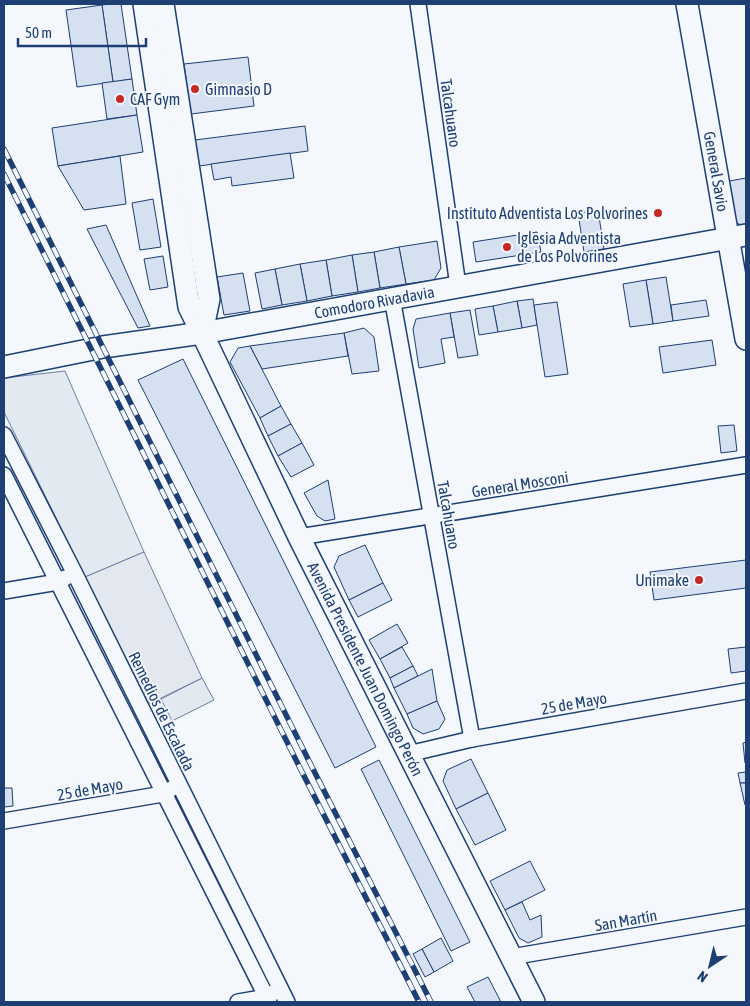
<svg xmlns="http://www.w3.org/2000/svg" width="750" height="1006" font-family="'Asap Condensed',sans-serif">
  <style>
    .green { fill: #e3e9f0; stroke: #687fa3 }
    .parking { fill: #e3e8f0; stroke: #687fa3 }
    .building { fill: #d5e0f0; stroke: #1d3f73 }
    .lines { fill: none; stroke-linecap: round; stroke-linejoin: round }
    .street-casing { stroke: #1d3f73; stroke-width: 18 }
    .secondary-casing { stroke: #1d3f73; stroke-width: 24 }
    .street { stroke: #f4f7fb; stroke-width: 15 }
    .secondary { stroke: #f4f7fb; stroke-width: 21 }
    .rail-casing { stroke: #1d3f73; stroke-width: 5.5 }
    .rail { stroke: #f4f7fb; stroke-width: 4; stroke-dasharray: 11; stroke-linecap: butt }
    .poi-dot { fill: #c62828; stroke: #f4f7fb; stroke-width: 2 }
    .labels { text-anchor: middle; stroke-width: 4; stroke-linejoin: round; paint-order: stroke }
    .poi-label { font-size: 16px; fill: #1d3f73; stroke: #f4f7fb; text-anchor: start }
    .street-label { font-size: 16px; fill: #1d3f73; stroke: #f4f7fb }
  </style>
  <rect width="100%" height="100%" fill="#f4f7fb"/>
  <!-- green -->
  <g class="green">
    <path d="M65,371L144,552L85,577L4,412V378Z"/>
    <path d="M202,678L214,700L172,721L161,699Z"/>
  </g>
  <!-- parking -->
  <path class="parking" d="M144,552L202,678L149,704L85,577Z"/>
  <!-- building -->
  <g class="building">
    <path d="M110,4H121L132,79L113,82L102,5Z"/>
    <path d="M102,5L113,82L77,87L66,10Z"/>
    <path d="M248,57L254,106L191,114L184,64Z"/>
    <path d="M132,79L137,115L107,119L102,83Z"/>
    <path d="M137,115L143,152L58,166L52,128Z"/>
    <path d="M305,126L308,151L199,166L195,140Z"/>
    <path d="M290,153L294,178L232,186L231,177L214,180L211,164Z"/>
    <path d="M120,156L126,204L84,210L58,166Z"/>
    <path d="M746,178V224L741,225L731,220L724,182Z"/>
    <path d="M153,199L161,247L140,250L132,203Z"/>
    <path d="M598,210L604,249L584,252L578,213Z"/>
    <path d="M106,225L150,326L138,328L87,229Z"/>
    <path d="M537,232L541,252L476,262L473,242Z"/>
    <path d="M437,241L441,268L434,280L406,284L399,247Z"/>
    <path d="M399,247L406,284L380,288L374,252Z"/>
    <path d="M374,252L380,288L358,292L352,255Z"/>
    <path d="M352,255L358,292L332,296L326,260Z"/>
    <path d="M163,256L168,287L150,290L144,259Z"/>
    <path d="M326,260L332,296L307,301L300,264Z"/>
    <path d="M300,264L307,301L282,305L275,269Z"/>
    <path d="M275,269L282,305L262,309L255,273Z"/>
    <path d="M243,273L250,311L224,315L217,277Z"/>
    <path d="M666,277L673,321L653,324L646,280Z"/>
    <path d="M646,280L653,324L630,327L623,284Z"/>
    <path d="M533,299L537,325L522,328L517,301Z"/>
    <path d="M706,300L709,316L673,321L671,305Z"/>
    <path d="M517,301L522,328L498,332L493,306Z"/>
    <path d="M557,302L568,374L545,377L534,305Z"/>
    <path d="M493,306L498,332L479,335L475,309Z"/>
    <path d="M470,310L478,355L458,358L450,313Z"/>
    <path d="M450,313L454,337L441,339L445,363L419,368L413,329L416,319Z"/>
    <path d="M364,328L374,337L379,371L352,374L344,333Z"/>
    <path d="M344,333L348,356L262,369L250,346Z"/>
    <path d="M712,340L716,365L663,373L659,347Z"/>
    <path d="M250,346L281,406L260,418L230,362L238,348Z"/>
    <path d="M183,359L376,747L335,768L138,380Z"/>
    <path d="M281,406L291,424L268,436L260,418Z"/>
    <path d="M291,424L302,443L278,456L268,436Z"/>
    <path d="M734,425L737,451L721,453L718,426Z"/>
    <path d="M302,443L314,465L291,477L278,456Z"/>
    <path d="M328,480L335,519L325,521L317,516L304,493Z"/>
    <path d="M365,545L383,583L349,600L334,567L339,556Z"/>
    <path d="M746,560V588L654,600L650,572Z"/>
    <path d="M383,583L392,600L358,617L349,600Z"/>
    <path d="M397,624L408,643L380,659L369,640Z"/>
    <path d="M402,647L413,666L390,678L380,659Z"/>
    <path d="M746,647V671L731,673L728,649Z"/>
    <path d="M413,666L418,676L394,688L390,678Z"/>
    <path d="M432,669L437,701L407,714L394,688Z"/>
    <path d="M437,701L445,719L439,729L423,734L413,728L407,714Z"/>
    <path d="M746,742V763H745L743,743Z"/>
    <path d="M471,759L488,793L456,809L443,781L447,770Z"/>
    <path d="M379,760L470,942L451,951L361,769Z"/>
    <path d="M746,772V783H740L738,773Z"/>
    <path d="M740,783H746V805H745Z"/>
    <path d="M4,788H12L13,806L4,807Z"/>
    <path d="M488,793L506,830L475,845L456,809Z"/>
    <path d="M530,861L545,890L505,910L490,881Z"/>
    <path d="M522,902L530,920L541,915L542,937L528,943L519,938L505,910Z"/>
    <path d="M441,938L453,961L434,972L422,949Z"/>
    <path d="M422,949L434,972L425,977L413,954Z"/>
    <path d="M488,977L501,1002H475L467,987Z"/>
  </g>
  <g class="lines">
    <defs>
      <g id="street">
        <path d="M418,4L458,286"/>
        <path d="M392,298L472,739"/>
        <path d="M4,435L74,572L287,1002"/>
        <path d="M4,475L269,1002"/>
        <path d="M299,537L746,465"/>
        <path d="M4,591L58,582L65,578"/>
        <path d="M408,754L472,739L746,691"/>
        <path d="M4,821L163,794L171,789"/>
        <path d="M511,957L746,917"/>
        <path d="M238,1002L266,997L273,993"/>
      </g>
      <g id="secondary">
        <path id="s1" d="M144,4L189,307L202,333L299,537L534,1002"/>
        <path d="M163,4L209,299L202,333"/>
        <path id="s2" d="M687,4L746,339"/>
        <path id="s3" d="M4,367L103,347L202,333L746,235"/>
      </g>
    </defs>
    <!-- street casing -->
    <use href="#street" class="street-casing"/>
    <!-- secondary casing -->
    <use href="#secondary" class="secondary-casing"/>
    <!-- street -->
    <use href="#street" class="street"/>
    <!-- secondary -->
    <use href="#secondary" class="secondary"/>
    <defs>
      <g id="rail">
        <path d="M4,149L312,767L431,1002"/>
        <path d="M4,174L302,772L419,1002"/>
      </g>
    </defs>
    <!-- rail casing -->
    <use href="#rail" class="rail-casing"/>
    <!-- rail -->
    <use href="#rail" class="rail"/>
  </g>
  <!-- markers -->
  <g class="poi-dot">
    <circle cx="195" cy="89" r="5"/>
    <circle cx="120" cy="99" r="5"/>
    <circle cx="658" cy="213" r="5"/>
    <circle cx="507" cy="247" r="5"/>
    <circle cx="699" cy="580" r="5"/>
  </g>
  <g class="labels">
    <!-- poi labels -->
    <g class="poi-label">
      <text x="205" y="95">Gimnasio D</text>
      <text x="130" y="105">CAF Gym</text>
      <text x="648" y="219" text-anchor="end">Instituto Adventista Los Polvorines</text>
      <text x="517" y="244">Iglesia Adventista<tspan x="517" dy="18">de Los Polvorines</tspan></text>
      <text x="689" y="586" text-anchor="end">Unimake</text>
    </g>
    <!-- street labels -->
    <g class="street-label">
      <text transform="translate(451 113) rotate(82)" y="6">Talcahuano</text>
      <text dy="6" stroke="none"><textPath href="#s2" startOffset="170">General Savio</textPath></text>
      <text dy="6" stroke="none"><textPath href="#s3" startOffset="376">Comodoro Rivadavia</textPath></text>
      <text transform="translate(520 484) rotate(-9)" y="6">General Mosconi</text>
      <text transform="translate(449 515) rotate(80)" y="6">Talcahuano</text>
      <text dy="6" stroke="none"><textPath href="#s1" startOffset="709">Avenida Presidente Juan Domingo Perón</textPath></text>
      <text transform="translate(574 703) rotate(-10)" y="6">25 de Mayo</text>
      <text transform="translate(162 711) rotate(64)" y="6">Remedios de Escalada</text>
      <text transform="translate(90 789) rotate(-10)" y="6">25 de Mayo</text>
      <text transform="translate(626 920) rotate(-10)" y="6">San Martín</text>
    </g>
  </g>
  <!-- border -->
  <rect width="750" height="1006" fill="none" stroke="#1d3f73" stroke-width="10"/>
  <!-- north arrow -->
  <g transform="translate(710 966) rotate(215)" stroke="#f4f7fb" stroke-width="4" paint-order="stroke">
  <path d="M0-4L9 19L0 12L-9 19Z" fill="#1d3f73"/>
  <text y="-8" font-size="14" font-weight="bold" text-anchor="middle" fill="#1d3f73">N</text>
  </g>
  <!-- scale -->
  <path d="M18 38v8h128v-8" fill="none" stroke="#1d3f73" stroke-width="2.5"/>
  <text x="25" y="38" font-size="15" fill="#1d3f73" stroke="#f4f7fb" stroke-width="4" paint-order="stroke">50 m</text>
</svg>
